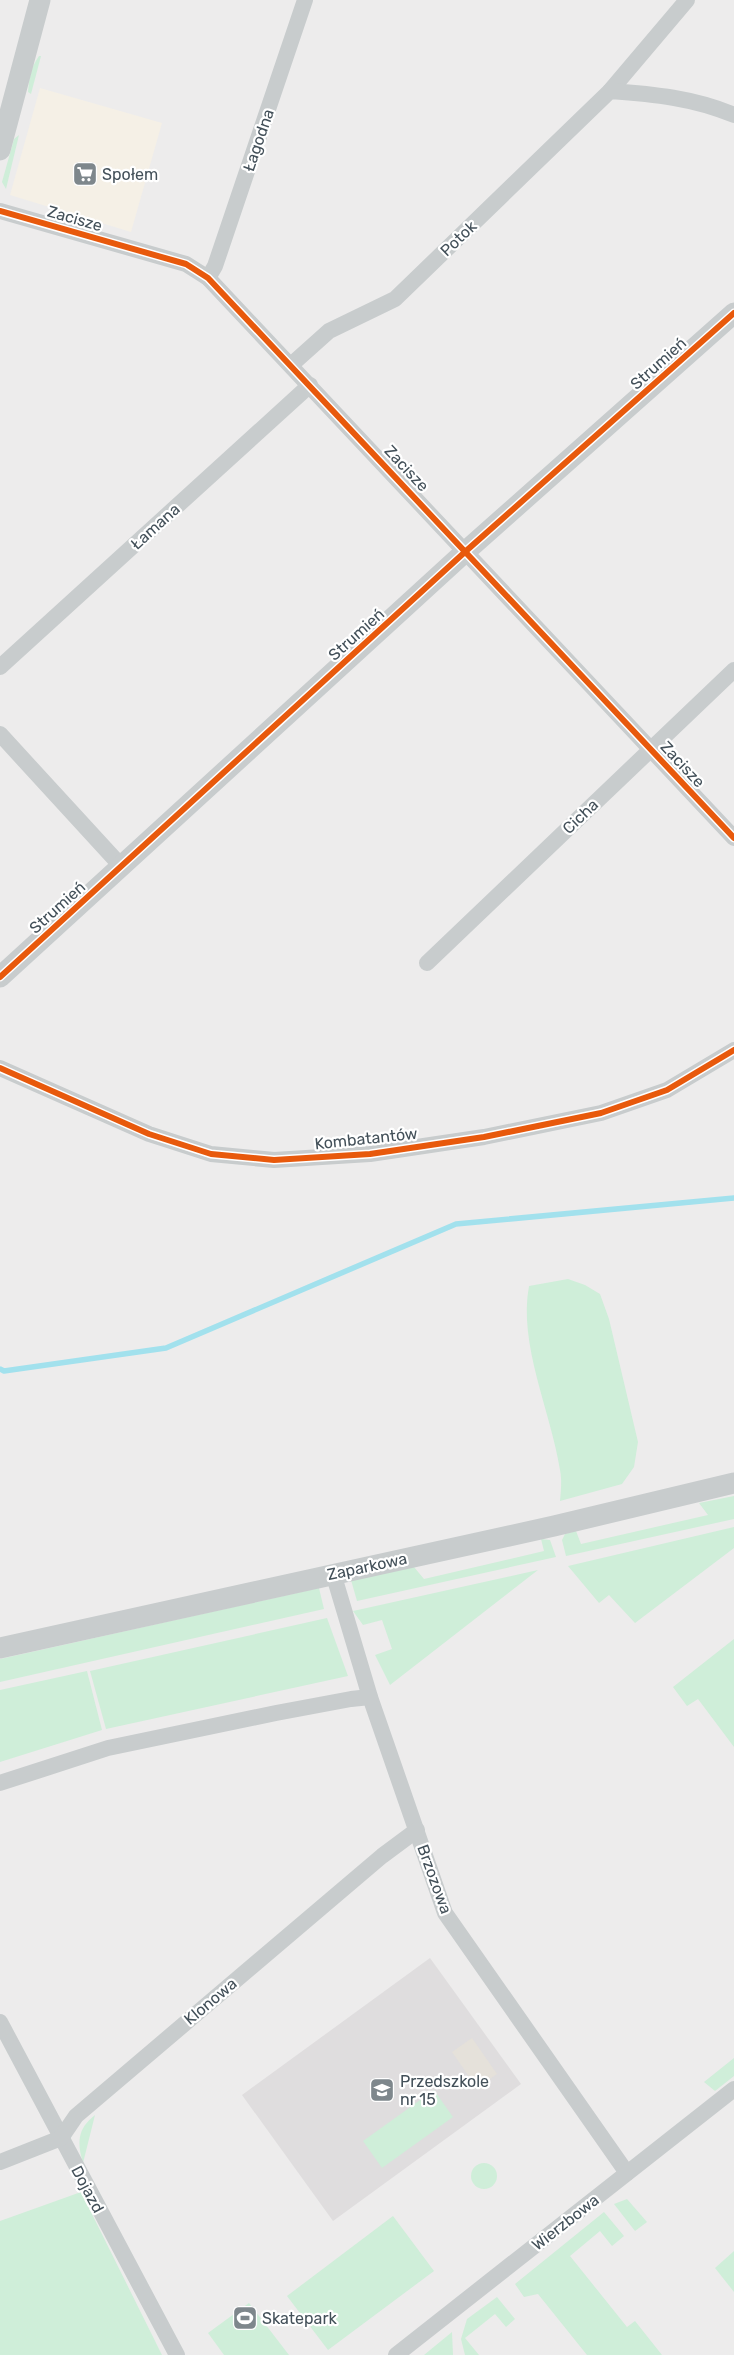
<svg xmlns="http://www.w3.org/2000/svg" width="734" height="2355" font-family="Rubik,sans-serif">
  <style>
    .commercial { fill: #f5f0e6 }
    .education { fill: #dfddde }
    .green { fill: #cfeed9 }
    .sand { fill: #e5e1da }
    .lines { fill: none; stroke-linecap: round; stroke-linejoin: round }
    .stream { stroke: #a2e1ed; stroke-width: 5.5 }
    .minor { stroke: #c8cccd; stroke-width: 16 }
    .tertiary { stroke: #c8cccd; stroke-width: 21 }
    .cycleway-casing { stroke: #fff; stroke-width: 9 }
    .cycleway { stroke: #e8590c; stroke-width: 6 }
    .labels { text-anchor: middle; stroke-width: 4.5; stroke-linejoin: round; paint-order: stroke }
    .street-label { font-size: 16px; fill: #435059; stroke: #fff }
    .poi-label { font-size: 16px; fill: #435059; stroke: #fff; text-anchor: start }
  </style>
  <rect width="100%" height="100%" fill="#edecec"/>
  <!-- commercial -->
  <path class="commercial" d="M40,88L162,123L131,232L10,195Z"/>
  <!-- education -->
  <path class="education" d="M430,1958L521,2084L333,2221L242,2095Z"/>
  <!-- green -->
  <g class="green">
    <path d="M39,56H41L31,94L28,92C29,78 31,67 39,56Z"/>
    <path d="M19,135L6,189L2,182L14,139Z"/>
    <path d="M568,1279L585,1285L600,1294L609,1319L638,1442L634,1467L622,1484L560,1501C561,1491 562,1480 560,1470C551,1412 518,1344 529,1286Z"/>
    <path d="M734,1496V1519L566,1556L562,1540L565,1534L576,1531L581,1544L708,1515L699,1503Z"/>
    <path d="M734,1527V1548L635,1623L609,1595L599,1603L568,1566Z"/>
    <path d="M541,1539L550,1540L556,1557L357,1601L351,1580L414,1567L424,1579L544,1551Z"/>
    <path d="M538,1570L390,1685L375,1655L392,1649L382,1620L363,1625L353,1611Z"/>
    <path d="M319,1588L324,1609L0,1682V1659Z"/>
    <path d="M327,1618L348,1676L106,1729L90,1671Z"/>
    <path d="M734,1639V1747L698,1699L687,1706L673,1687Z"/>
    <path d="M87,1671L102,1730L0,1762V1690Z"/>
    <path d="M734,2058V2076L715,2091L704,2082Z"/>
    <path d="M434,2090L453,2117L382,2168L363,2141Z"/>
    <path d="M95,2115L83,2163C77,2143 77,2129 95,2115Z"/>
    <circle cx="484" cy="2176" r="13"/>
    <path d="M81,2192L162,2355H0V2221Z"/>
    <path d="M627,2199L647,2222L635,2231L614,2204Z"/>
    <path d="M604,2212L624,2236L612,2246L600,2231L570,2256L627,2327L635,2321L662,2355H587L538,2294L524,2297L515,2284Z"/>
    <path d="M393,2216L434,2271L328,2350L287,2296Z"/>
    <path d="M734,2251V2292L715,2268Z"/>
    <path d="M497,2297L515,2319L506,2327L495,2314L465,2338L479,2355H465L461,2339L467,2319Z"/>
    <path d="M249,2303L289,2355H224L208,2333Z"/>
    <path d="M452,2332L453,2355H424Z"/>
  </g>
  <!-- sand -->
  <path class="sand" d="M472,2038L497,2074L477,2088L452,2052Z"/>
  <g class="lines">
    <!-- stream -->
    <path class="stream" d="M0,1369L4,1371L166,1348L456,1224L734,1198"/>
    <!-- minor -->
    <g class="minor">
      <path d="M610,91L687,0"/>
      <path d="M0,211L186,264L208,278L734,838"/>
      <path d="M208,278L215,266L305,0"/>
      <path d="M291,365L329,331L395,299L610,91C653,94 694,98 734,115"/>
      <path d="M0,667L310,385"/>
      <path d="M0,734L122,867"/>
      <path d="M427,963L734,670"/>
      <path d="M0,1068L149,1134L211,1154L274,1160L370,1154L484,1137L601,1113L667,1090L734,1050"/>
      <path d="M333,1573L370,1697L445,1913L627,2173"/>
      <path d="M0,1783L108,1748L276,1713L351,1699L370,1697"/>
      <path d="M0,2022L177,2355"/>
      <path d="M0,2162L61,2138L76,2116L382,1856L417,1830"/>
      <path d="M396,2355L734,2089"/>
    </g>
    <!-- tertiary -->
    <g class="tertiary">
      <path d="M0,150L40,0"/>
      <path d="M0,977L466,551L734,313"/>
      <path d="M0,1648L554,1526L734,1483"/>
    </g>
    <defs>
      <g id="cycleway">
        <path d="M0,211L186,264L208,278L734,838"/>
        <path d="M0,977L466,551L734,313"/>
        <path d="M0,1068L149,1134L211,1154L274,1160L370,1154L484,1137L601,1113L667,1090L734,1050"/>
      </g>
    </defs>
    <!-- cycleway casing -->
    <use href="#cycleway" class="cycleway-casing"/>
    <!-- cycleway -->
    <use href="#cycleway" class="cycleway"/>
  </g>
  <!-- icons -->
  <defs>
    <symbol id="supermarket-square" viewBox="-11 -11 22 22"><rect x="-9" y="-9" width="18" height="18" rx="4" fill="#7e878c" stroke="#fff"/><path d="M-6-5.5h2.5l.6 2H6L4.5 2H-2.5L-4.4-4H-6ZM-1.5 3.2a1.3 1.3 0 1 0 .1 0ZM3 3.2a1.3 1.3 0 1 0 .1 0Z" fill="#fff"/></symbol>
    <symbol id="school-square" viewBox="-11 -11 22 22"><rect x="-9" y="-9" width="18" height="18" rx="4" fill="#7e878c" stroke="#fff"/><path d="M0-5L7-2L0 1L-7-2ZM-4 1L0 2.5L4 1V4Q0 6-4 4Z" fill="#fff"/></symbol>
    <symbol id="stadium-square" viewBox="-11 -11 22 22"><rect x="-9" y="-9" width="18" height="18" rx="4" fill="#7e878c" stroke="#fff"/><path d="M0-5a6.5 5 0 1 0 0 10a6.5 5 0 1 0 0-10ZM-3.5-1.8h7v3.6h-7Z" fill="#fff"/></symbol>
  </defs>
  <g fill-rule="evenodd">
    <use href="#supermarket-square" x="71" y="160" width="28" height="28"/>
    <use href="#school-square" x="368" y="2076" width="28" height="28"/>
    <use href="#stadium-square" x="231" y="2304" width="28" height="28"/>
  </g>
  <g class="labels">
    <!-- street labels -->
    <g class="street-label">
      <text transform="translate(258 140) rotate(-71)" y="6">Łagodna</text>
      <text transform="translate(75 218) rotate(16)" y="6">Zacisze</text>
      <text transform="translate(458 238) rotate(-44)" y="6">Potok</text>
      <text transform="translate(658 363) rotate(-42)" y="6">Strumień</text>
      <text transform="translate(407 468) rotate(47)" y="6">Zacisze</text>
      <text transform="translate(155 526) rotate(-42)" y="6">Łamana</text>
      <text transform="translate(356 634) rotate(-42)" y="6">Strumień</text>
      <text transform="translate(683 764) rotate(47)" y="6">Zacisze</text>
      <text transform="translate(580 816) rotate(-44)" y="6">Cicha</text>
      <text transform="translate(57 907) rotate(-42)" y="6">Strumień</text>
      <text transform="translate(366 1138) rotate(-6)" y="6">Kombatantów</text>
      <text transform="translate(367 1566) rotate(-12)" y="6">Zaparkowa</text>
      <text transform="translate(435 1879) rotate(70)" y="6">Brzozowa</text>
      <text transform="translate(210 2001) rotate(-40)" y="6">Klonowa</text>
      <text transform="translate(88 2189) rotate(62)" y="6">Dojazd</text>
      <text transform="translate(565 2222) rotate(-38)" y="6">Wierzbowa</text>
    </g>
    <!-- poi labels -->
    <g class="poi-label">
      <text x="102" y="180">Społem</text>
      <text x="400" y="2087">Przedszkole<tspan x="400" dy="18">nr 15</tspan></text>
      <text x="262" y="2324">Skatepark</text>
    </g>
  </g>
</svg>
